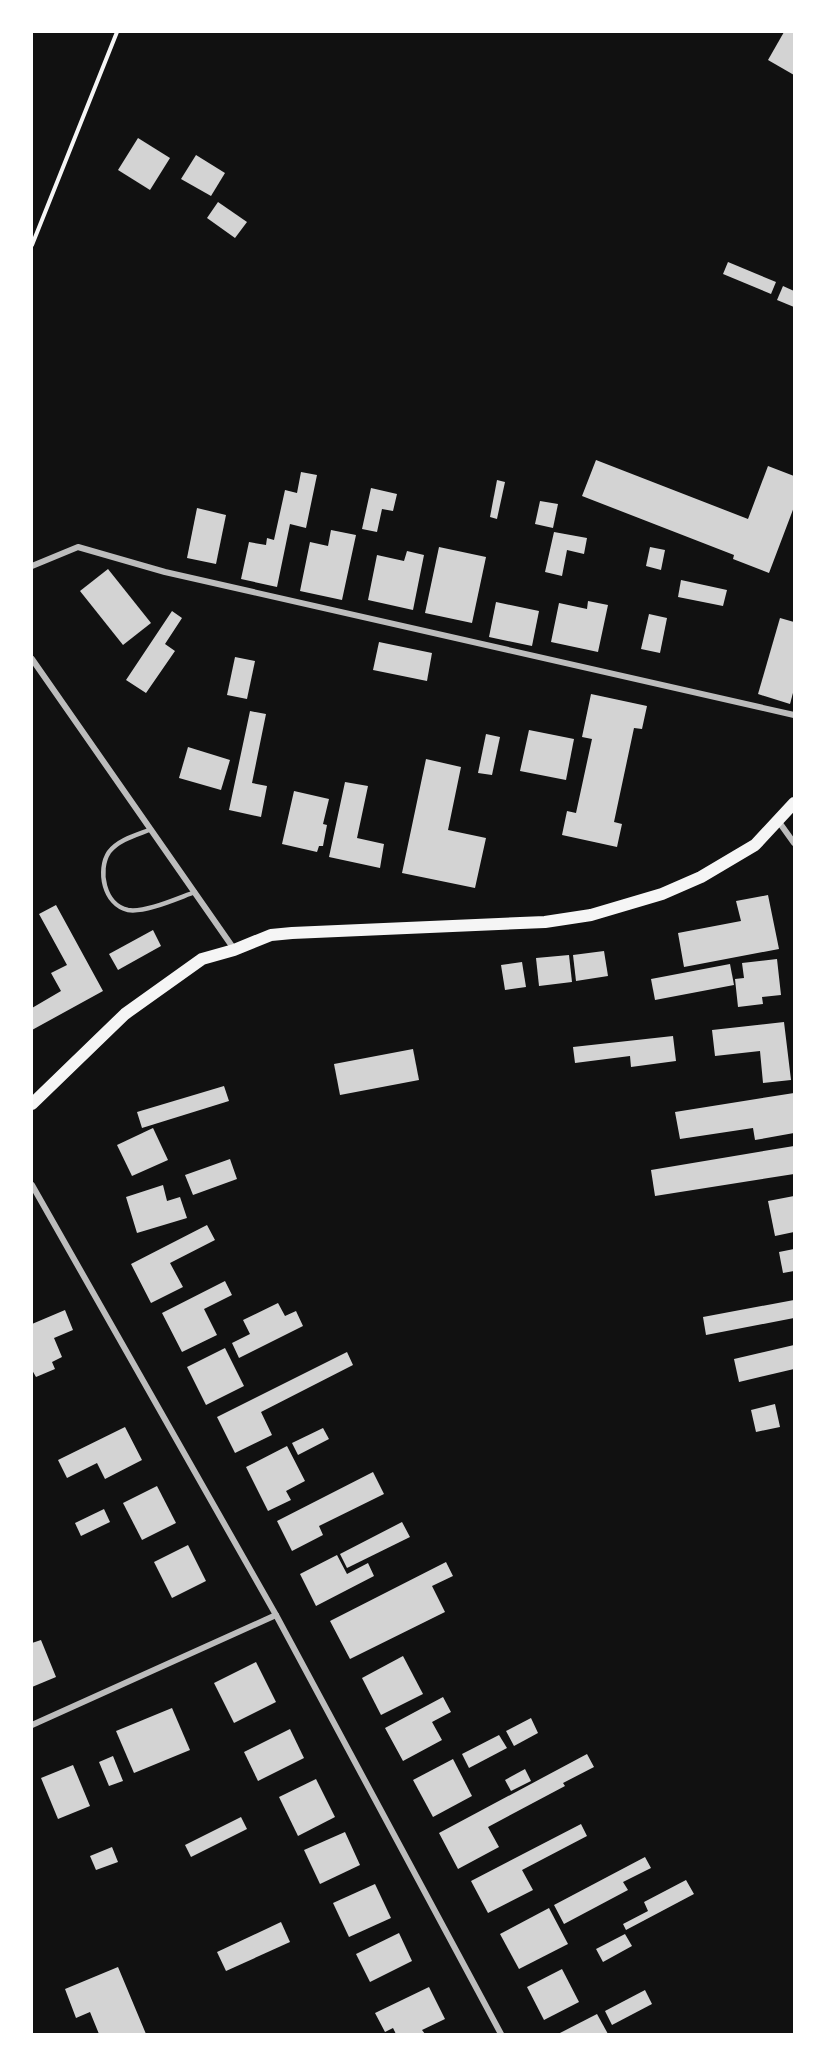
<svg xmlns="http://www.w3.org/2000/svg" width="826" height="2066" font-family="Manrope,sans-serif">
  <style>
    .building { fill: #d3d3d3 }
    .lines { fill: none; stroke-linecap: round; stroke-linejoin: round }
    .path { stroke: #f5f5f5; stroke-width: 4 }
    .service { stroke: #bcbcbc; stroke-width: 4.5 }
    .minor { stroke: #bcbcbc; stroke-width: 6 }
    .secondary { stroke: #f5f5f5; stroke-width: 12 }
  </style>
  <rect width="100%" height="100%" fill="#111"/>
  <!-- building -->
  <g class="building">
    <path d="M784,32H794V75L768,60Z"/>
    <path d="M138,138L170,158L150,190L118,170Z"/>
    <path d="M196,155L225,173L211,196L181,179Z"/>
    <path d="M218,202L247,222L235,238L207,218Z"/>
    <path d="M728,262L776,282L771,294L723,274Z"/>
    <path d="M783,286L794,291V307L777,300Z"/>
    <path d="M596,460L748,519L768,466L794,476V507L769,573L733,559L734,555L582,496Z"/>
    <path d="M301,472L317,475L306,528L290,524L277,587L241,579L249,542L266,545L267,538L274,540L285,490L297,493Z"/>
    <path d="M497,480L505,482L497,519L490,517Z"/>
    <path d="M371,488L397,494L393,511L382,509L377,532L362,529Z"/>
    <path d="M540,501L558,504L553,528L535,524Z"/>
    <path d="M197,508L226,515L216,564L187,558Z"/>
    <path d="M331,530L356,535L342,600L300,591L310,542L328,546Z"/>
    <path d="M554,532L587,538L584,554L567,550L562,576L545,572Z"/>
    <path d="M439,547L486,557L472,623L425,613Z"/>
    <path d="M650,547L665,550L661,570L646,566Z"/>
    <path d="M407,551L424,555L413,610L368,600L377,555L404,561Z"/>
    <path d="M108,569L151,623L123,645L80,591Z"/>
    <path d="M681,580L727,590L723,606L678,597Z"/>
    <path d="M588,601L608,605L598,652L551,642L559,603L587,609Z"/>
    <path d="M496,602L539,611L532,646L489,637Z"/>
    <path d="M172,611L182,618L165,644L175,651L146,693L126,680Z"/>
    <path d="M649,614L667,618L660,653L641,649Z"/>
    <path d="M780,618L794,622V689L790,704L758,694Z"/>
    <path d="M379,642L432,653L427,681L373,670Z"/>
    <path d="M235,657L255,661L247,699L227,695Z"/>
    <path d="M591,694L647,706L642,729L634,728L614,822L622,824L617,847L562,835L567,811L576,813L592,739L582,737Z"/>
    <path d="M250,711L266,714L252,783L267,786L261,817L229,810Z"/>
    <path d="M529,730L574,739L566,780L520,771Z"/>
    <path d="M486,734L500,737L492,775L478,773Z"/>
    <path d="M188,747L230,760L221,790L179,778Z"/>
    <path d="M426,759L461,767L448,830L486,838L475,888L402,873Z"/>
    <path d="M345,782L368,786L357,838L384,844L380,868L329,857Z"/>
    <path d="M294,791L329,799L323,824L327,825L323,846H319L317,852L282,844Z"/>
    <path d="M768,895L779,949L684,967L678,933L741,921L736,901Z"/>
    <path d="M56,905L103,991L32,1030V1008L61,991L51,973L67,965L39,914Z"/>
    <path d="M153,930L161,946L118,970L109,954Z"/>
    <path d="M604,951L608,976L576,981L573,955Z"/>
    <path d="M569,955L572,982L539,986L536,958Z"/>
    <path d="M777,959L781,995L762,997L763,1004L738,1007L735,979L744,978L742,963Z"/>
    <path d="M522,962L526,987L505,990L501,965Z"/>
    <path d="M730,964L734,985L655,1000L651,979Z"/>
    <path d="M784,1022L791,1080L763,1083L760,1051L715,1056L712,1030Z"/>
    <path d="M673,1036L676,1061L631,1067L630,1056L575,1063L573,1047Z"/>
    <path d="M413,1049L419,1080L340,1095L334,1064Z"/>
    <path d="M224,1086L229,1101L142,1128L137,1112Z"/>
    <path d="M794,1093V1133L755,1140L753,1128L680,1139L675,1112Z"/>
    <path d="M153,1128L168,1160L132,1176L117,1145Z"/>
    <path d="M794,1146V1174L655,1196L651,1170Z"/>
    <path d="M230,1159L237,1179L193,1195L185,1175Z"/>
    <path d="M163,1185L167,1201L180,1197L187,1218L137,1233L126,1197Z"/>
    <path d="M794,1196V1232L775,1236L768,1201Z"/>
    <path d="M207,1225L215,1240L170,1263L183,1287L151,1303L131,1264Z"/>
    <path d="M794,1249V1271L783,1273L779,1252Z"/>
    <path d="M225,1281L232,1295L204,1309L217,1335L182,1352L162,1313Z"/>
    <path d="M794,1300V1318L706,1335L703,1317Z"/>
    <path d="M278,1303L285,1316L296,1311L303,1326L239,1358L232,1343L250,1334L243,1320Z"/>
    <path d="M65,1310L73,1330L54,1338L62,1357L52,1362L55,1369L36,1377L32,1370V1324Z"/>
    <path d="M794,1345V1369L739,1382L734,1359Z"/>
    <path d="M225,1348L244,1386L206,1405L187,1367Z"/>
    <path d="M347,1352L353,1365L261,1412L272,1435L235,1453L217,1417Z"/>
    <path d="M775,1404L780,1427L756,1432L751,1410Z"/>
    <path d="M125,1427L142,1460L105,1479L97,1463L67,1478L58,1460Z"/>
    <path d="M323,1428L329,1439L298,1455L292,1443Z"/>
    <path d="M287,1446L305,1481L286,1491L291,1500L268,1511L246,1467Z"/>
    <path d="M373,1472L384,1494L319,1526L323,1535L292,1551L277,1521Z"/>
    <path d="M157,1486L176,1523L142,1540L123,1503Z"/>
    <path d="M104,1509L110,1522L81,1536L75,1523Z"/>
    <path d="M402,1522L410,1537L347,1568L340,1554Z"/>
    <path d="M188,1545L206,1581L172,1598L154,1562Z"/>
    <path d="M337,1555L347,1574L368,1563L374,1576L316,1606L300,1574Z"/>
    <path d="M446,1562L453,1576L432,1586L445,1612L350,1659L330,1621Z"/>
    <path d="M41,1640L56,1677L32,1687V1643Z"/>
    <path d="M403,1656L423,1694L381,1715L362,1678Z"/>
    <path d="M256,1662L276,1702L234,1723L214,1683Z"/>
    <path d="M443,1697L451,1712L432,1722L442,1740L403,1761L385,1728Z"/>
    <path d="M172,1708L190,1750L134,1773L116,1731Z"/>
    <path d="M531,1718L538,1733L514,1746L506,1731Z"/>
    <path d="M290,1729L304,1758L258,1781L244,1752Z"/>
    <path d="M499,1735L507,1748L469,1768L462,1754Z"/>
    <path d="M587,1754L594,1767L563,1783L565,1786L488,1827L499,1847L458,1869L439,1833Z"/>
    <path d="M113,1756L123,1781L109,1786L99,1762Z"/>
    <path d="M453,1759L472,1796L433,1817L413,1780Z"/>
    <path d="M73,1765L90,1806L58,1819L41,1778Z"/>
    <path d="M525,1769L531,1781L511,1791L505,1780Z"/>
    <path d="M316,1779L335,1817L298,1836L279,1797Z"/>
    <path d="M241,1817L247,1829L191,1857L185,1845Z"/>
    <path d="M581,1824L587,1836L522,1870L533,1890L488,1913L471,1881Z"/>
    <path d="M345,1832L360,1865L320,1884L304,1850Z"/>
    <path d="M112,1847L118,1862L96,1870L90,1856Z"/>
    <path d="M645,1857L651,1868L623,1882L628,1890L564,1924L554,1905Z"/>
    <path d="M686,1880L694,1894L626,1930L623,1924L648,1911L644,1902Z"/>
    <path d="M375,1884L391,1918L349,1937L333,1903Z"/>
    <path d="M549,1908L568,1944L519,1969L500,1934Z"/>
    <path d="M281,1922L290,1942L226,1971L217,1952Z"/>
    <path d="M399,1933L412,1961L370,1982L356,1954Z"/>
    <path d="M625,1934L632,1946L603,1962L596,1949Z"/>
    <path d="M118,1967L146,2034H99L90,2012L76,2018L65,1989Z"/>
    <path d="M562,1969L579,2002L544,2020L527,1987Z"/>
    <path d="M429,1987L445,2019L422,2030L425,2034H396L393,2028L385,2032L375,2013Z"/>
    <path d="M645,1990L652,2004L612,2025L605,2011Z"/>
    <path d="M597,2014L608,2034H558Z"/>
  </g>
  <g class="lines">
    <!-- path -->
    <path class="path" d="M32,245L117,32"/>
    <!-- service -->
    <path class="service" d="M149,830C136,835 118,840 109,852C97,870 104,905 128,910C145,913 178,898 195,892"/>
    <!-- minor -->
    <g class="minor">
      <path d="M32,566L78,547L165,572L794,715"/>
      <path d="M32,659L234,949"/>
      <path d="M779,822L794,843"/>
      <path d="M32,1185L276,1615L501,2034"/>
      <path d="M32,1725L276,1615"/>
    </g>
    <!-- secondary -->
    <path class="secondary" d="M32,1104L125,1014L202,959L234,950L271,935L292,933L545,922L591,915L662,894L701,877L755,845L794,803"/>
  </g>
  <!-- border -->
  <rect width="826" height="2066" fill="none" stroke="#ffffff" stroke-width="66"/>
</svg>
